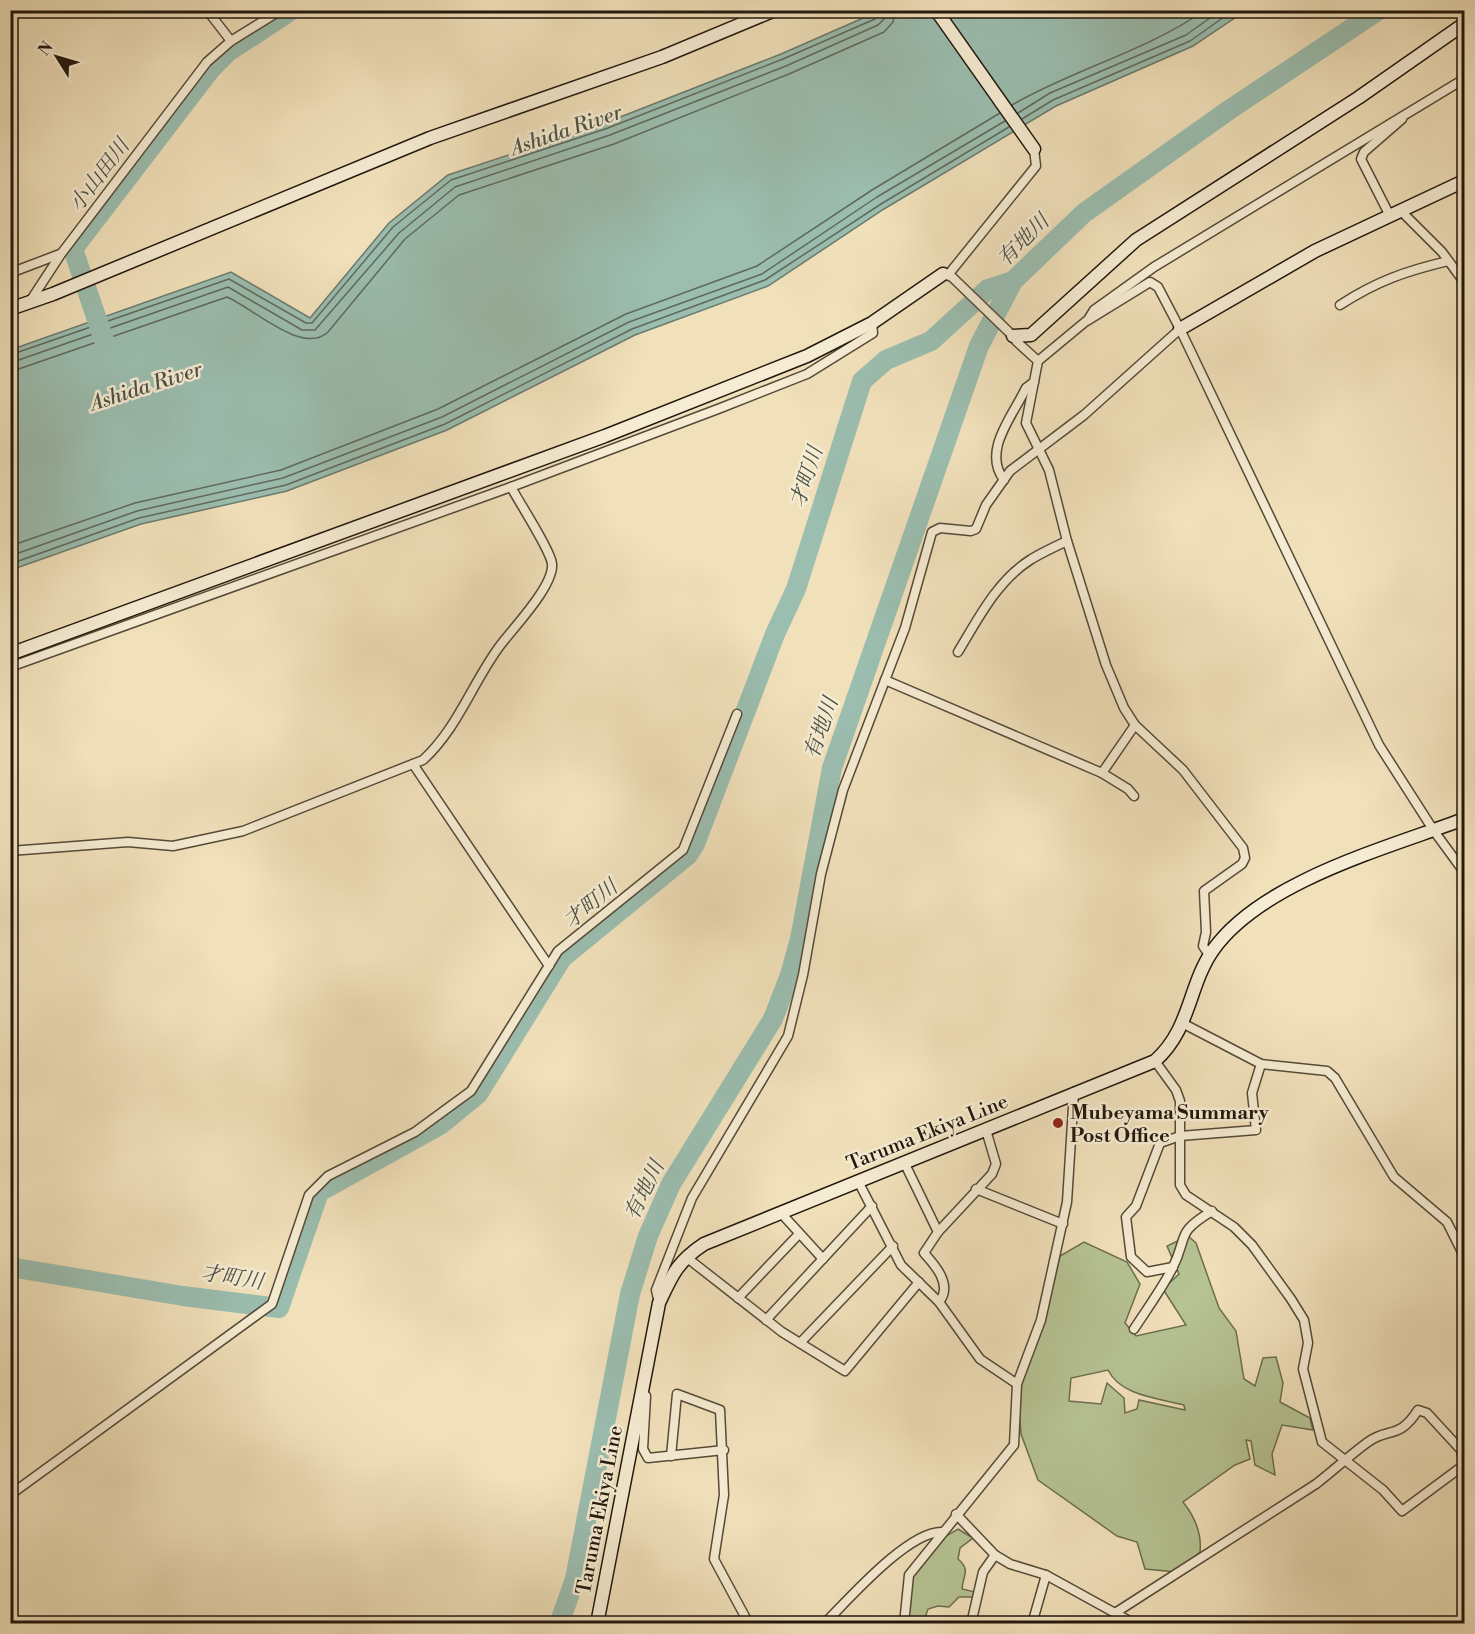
<svg xmlns="http://www.w3.org/2000/svg" width="1475" height="1634" font-family="'Libre Bodoni','Noto Serif JP',serif">
  <style>
    .green { fill: #b6c393; stroke: #6c6d50; stroke-width: 1.5; fill-rule: evenodd }
    .water { fill: #9bbeb0; stroke: #6a7b6f; stroke-width: 1.5 }
    .lines { fill: none; stroke-linecap: round; stroke-linejoin: round }
    .shore { stroke: #5e6a5e; stroke-width: 1.5 }
    .river { stroke: #9bbeb0; stroke-width: 20 }
    .street-casing { stroke: #554a38; stroke-width: 11 }
    .secondary-casing { stroke: #21170d; stroke-width: 15 }
    .street { stroke: #f6ecd3; stroke-width: 8 }
    .secondary { stroke: #f6ecd3; stroke-width: 12 }
    .poi-dot { fill: #8f2418; stroke: #f6ecd3; stroke-width: 2 }
    .labels { text-anchor: middle; stroke-width: 5; stroke-linejoin: round; paint-order: stroke }
    .poi-label { font-size: 20px; font-weight: bold; fill: #21170d; stroke: #f6ecd3; text-anchor: start }
    .street-label { font-size: 20px; fill: #21170d; stroke: #f6ecd3 }
    .water-label { font-size: 21px; font-style: italic; fill: #4c5146; stroke: #f6ecd3 }
  </style>
  <rect width="100%" height="100%" fill="#f1e1bb"/>
  <filter id="stains"><feTurbulence type="fractalNoise" baseFrequency=".00333" numOctaves="4"/><feColorMatrix values="0 0 0 0 .2 0 0 0 0 .09 0 0 0 0 .02 0 0 0 .5 -.17"/></filter>
  <radialGradient id="worn" r=".72"><stop offset=".6" stop-color="#630" stop-opacity="0"/><stop offset="1" stop-color="#630" stop-opacity=".3"/></radialGradient>
  <!-- green -->
  <g class="green">
    <path d="M1188,1236L1196,1243L1219,1308L1236,1331L1244,1379L1255,1386L1263,1358L1276,1357L1283,1383L1280,1402L1310,1418L1313,1430L1282,1425L1272,1454L1275,1475L1255,1465L1251,1441L1246,1440L1250,1459L1235,1465L1183,1502C1195,1517 1202,1533 1200,1552L1176,1572L1145,1569L1137,1542L1117,1536L1038,1480L1021,1434L1019,1409L1021,1380L1045,1319L1060,1256L1084,1242L1127,1262L1140,1284L1125,1323L1136,1336L1186,1325L1163,1289L1179,1274L1167,1246ZM1108,1370C1121,1396 1158,1398 1184,1405L1185,1410L1139,1400L1137,1409L1125,1413L1124,1398L1107,1383L1101,1404L1069,1401L1071,1378Z"/>
    <path d="M958,1529L973,1538L960,1548L958,1559C971,1570 963,1575 962,1589L975,1592L974,1597H959L949,1607L938,1606L928,1609L923,1623L907,1624L912,1576L946,1536Z"/>
  </g>
  <!-- water -->
  <path class="water" d="M879,11H1245L1193,46L1056,106L884,209L768,286L635,335L447,430L287,491L141,524L11,570L10,350L231,272L310,318L389,223L448,175L605,123L781,54Z"/>
  <g class="lines">
    <!-- shore -->
    <g class="shore">
      <path d="M1012,105C1074,69 1147,51 1205,10"/>
      <path d="M1018,113L1050,93L1186,35L1221,10"/>
      <path d="M1022,119L1053,100L1190,41L1234,10"/>
      <path d="M10,355L229,279L306,323H312L393,227L451,180L608,128L783,59L875,19L879,10"/>
      <path d="M10,363L228,287L302,330H315L399,233L455,187L610,135L786,66L878,25L884,19L886,10"/>
      <path d="M10,372L227,297C253,308 303,356 328,332L405,239L459,195L614,144L789,74L884,32L893,22L895,10"/>
      <path d="M10,546L135,503L281,470L438,409L626,314L757,266L872,190L1000,113"/>
      <path d="M10,556L137,511L283,478L442,417L629,322L762,274L877,197L1005,121"/>
      <path d="M10,564L139,518L286,485L445,424L632,329L765,280L881,204L1009,127"/>
    </g>
    <!-- river -->
    <g class="river">
      <path d="M105,343L73,249L211,69L228,52L292,10"/>
      <path d="M10,1267L183,1296L279,1308L319,1192L440,1125L478,1094L562,958L688,855L695,844L775,634L796,589L862,381L886,360L931,341L988,289L1013,281"/>
      <path d="M559,1624L575,1579L630,1294L648,1236L671,1184L773,1019L790,975L800,939L832,768L979,346L1013,281L1084,213L1229,110L1379,10"/>
    </g>
    <defs>
      <g id="street">
        <path d="M207,10L231,41"/>
        <path d="M1401,211L1442,252L1464,282"/>
        <path d="M1390,216L1361,159L1364,152L1402,119"/>
        <path d="M10,273L60,254"/>
        <path d="M944,274L952,277L1013,336"/>
        <path d="M948,275L1036,166L1034,149"/>
        <path d="M29,303L61,254L207,62L231,41L281,10"/>
        <path d="M1340,305C1377,281 1406,271 1448,261"/>
        <path d="M1089,318L1094,310L1154,267L1464,79"/>
        <path d="M1016,337V341L1038,361"/>
        <path d="M1004,480C982,451 1012,417 1026,388L1034,382"/>
        <path d="M958,652C978,619 997,581 1030,560C1041,553 1054,547 1067,541"/>
        <path d="M10,667L511,487L718,409L807,374L873,333L872,323"/>
        <path d="M885,680L1102,773L1128,789L1134,796"/>
        <path d="M413,764L549,966"/>
        <path d="M1102,773L1135,725"/>
        <path d="M10,851L128,842L173,846L243,831L423,760C457,729 472,684 499,647C513,628 554,586 552,564C551,551 519,502 511,487"/>
        <path d="M1209,955L1203,946L1206,932L1204,891L1242,864L1245,858L1243,848L1183,770L1135,725L1124,708L1106,665L1067,541L1049,470L1026,423L1038,361L1085,322L1150,282L1158,287L1180,329L1379,745L1434,831L1464,872"/>
        <path d="M1184,1024L1261,1064L1327,1071L1335,1078L1394,1177L1447,1222L1464,1256"/>
        <path d="M904,1162L938,1232L924,1253C935,1265 953,1285 939,1302"/>
        <path d="M858,1181L901,1265L939,1302L980,1359L1017,1384"/>
        <path d="M976,1189L1063,1224"/>
        <path d="M781,1213L823,1259"/>
        <path d="M938,1232L992,1174L996,1164L986,1130"/>
        <path d="M686,1257L782,1332L845,1371L919,1282"/>
        <path d="M1173,1267L1147,1272L1131,1257L1126,1217L1136,1206L1160,1143L1180,1136L1256,1130L1252,1093L1261,1064"/>
        <path d="M738,1298L799,1234"/>
        <path d="M659,1303L656,1290L692,1198L788,1036L803,975L821,874L843,790L905,628L932,532L940,528L971,531L976,529L986,505L1010,471L1084,415L1180,329"/>
        <path d="M766,1320L872,1206"/>
        <path d="M1134,1329C1147,1309 1161,1290 1172,1269C1189,1236 1174,1234 1212,1211"/>
        <path d="M800,1343L893,1246"/>
        <path d="M646,1396L643,1449L648,1458L724,1450"/>
        <path d="M671,1456L677,1394L720,1410L724,1495L714,1559L749,1624"/>
        <path d="M10,1495L272,1304L309,1195L328,1176L415,1132L471,1091L558,951L683,850L737,714"/>
        <path d="M956,1514L995,1555L1010,1564L1046,1575L1135,1624"/>
        <path d="M1115,1613L1316,1484C1334,1470 1350,1455 1368,1442C1388,1427 1399,1440 1418,1410L1427,1413L1461,1450L1464,1465L1402,1511L1383,1490L1322,1442L1303,1369L1308,1343L1304,1320L1291,1299L1252,1245L1234,1227L1186,1195L1180,1185V1101L1176,1090L1155,1061"/>
        <path d="M824,1624C848,1600 908,1531 942,1532"/>
        <path d="M904,1624L909,1575L1014,1445L1017,1384L1041,1320L1067,1202L1074,1092"/>
        <path d="M971,1624L983,1572L995,1555"/>
        <path d="M1032,1624L1046,1575"/>
      </g>
      <g id="secondary">
        <path d="M936,10L1034,149"/>
        <path d="M10,309L53,294L430,138L662,57L775,10"/>
        <path d="M1180,329L1315,251L1464,181"/>
        <path d="M1013,336L1031,335L1136,240L1358,98L1464,24"/>
        <path d="M10,654L605,436L807,356L872,323L943,274"/>
        <path d="M597,1624L659,1303C672,1275 677,1262 704,1244L1155,1061C1191,1029 1188,986 1213,950C1262,881 1387,848 1464,819"/>
      </g>
    </defs>
    <!-- street casing -->
    <use href="#street" class="street-casing"/>
    <!-- secondary casing -->
    <use href="#secondary" class="secondary-casing"/>
    <!-- street -->
    <use href="#street" class="street"/>
    <!-- secondary -->
    <use href="#secondary" class="secondary"/>
  </g>
  <!-- markers -->
  <circle class="poi-dot" cx="1058" cy="1123" r="6"/>
  <g class="labels">
    <!-- poi labels -->
    <g class="poi-label">
      <text x="1070" y="1119">Mubeyama Summary<tspan x="1070" dy="23">Post Office</tspan></text>
    </g>
    <!-- street labels -->
    <g class="street-label">
      <text transform="translate(927 1132) rotate(-22)" y="7">Taruma Ekiya Line</text>
      <text transform="translate(599 1510) rotate(-79)" y="7">Taruma Ekiya Line</text>
    </g>
    <!-- water labels -->
    <g class="water-label">
      <text transform="translate(566 130) rotate(-19)" y="7">Ashida River</text>
      <text transform="translate(99 175) rotate(-53)" y="7">小山田川</text>
      <text transform="translate(1023 240) rotate(-45)" y="7">有地川</text>
      <text transform="translate(146 386) rotate(-18)" y="7">Ashida River</text>
      <text transform="translate(806 477) rotate(-72)" y="7">才町川</text>
      <text transform="translate(821 728) rotate(-71)" y="7">有地川</text>
      <text transform="translate(590 904) rotate(-39)" y="7">才町川</text>
      <text transform="translate(644 1190) rotate(-64)" y="7">有地川</text>
      <text transform="translate(232 1277) rotate(9)" y="7">才町川</text>
    </g>
  </g>
  <!-- margin -->
  <rect width="1475" height="1634" fill="none" stroke="#f1e1bb" stroke-width="36"/>
  <rect x="12" y="12" width="1451" height="1610" fill="none" stroke="#21170d" stroke-width="3"/>
  <rect x="18" y="18" width="1439" height="1598" fill="none" stroke="#21170d" stroke-width="1.5"/>
  <!-- north arrow -->
  <g transform="translate(57 57) rotate(307)" stroke="#f6ecd3" stroke-width="4.5" paint-order="stroke">
  <path d="M0-4.5L10 22L0 15L-10 22Z" fill="#21170d"/>
  <text y="-9" font-size="16" font-weight="bold" text-anchor="middle" fill="#21170d">N</text>
  </g>
  <rect width="100%" height="100%" filter="url(#stains)"/>
  <rect width="100%" height="100%" fill="url(#worn)"/>
</svg>
